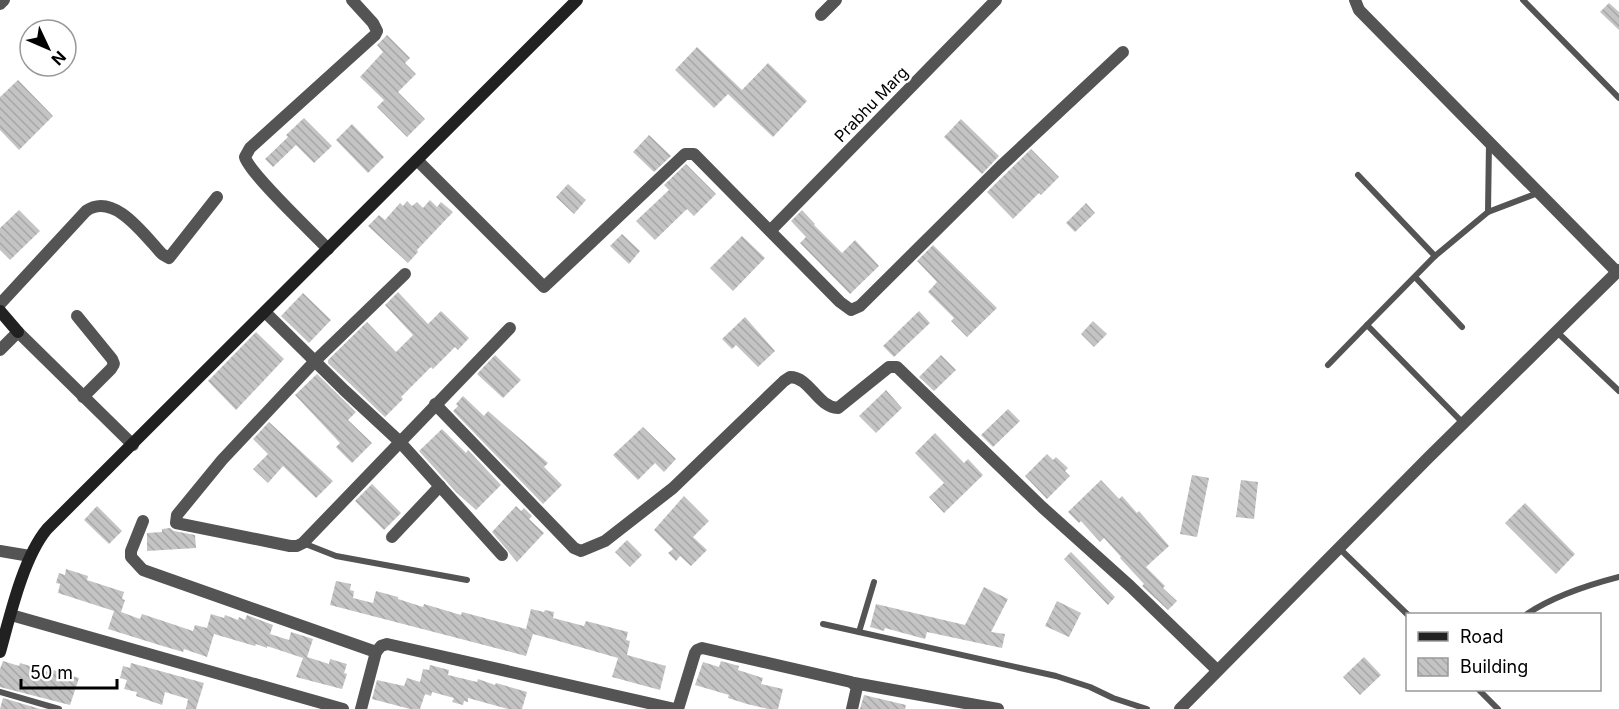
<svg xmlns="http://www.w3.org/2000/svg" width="1619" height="709" font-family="Inter,sans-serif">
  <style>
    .building { fill: url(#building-back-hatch) }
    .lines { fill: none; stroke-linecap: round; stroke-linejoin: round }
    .lane { stroke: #545454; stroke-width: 6 }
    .street { stroke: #545454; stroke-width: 12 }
    .secondary { stroke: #212121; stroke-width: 12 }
    .labels { text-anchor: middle; stroke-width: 5; stroke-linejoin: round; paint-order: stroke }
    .street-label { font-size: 16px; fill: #000; stroke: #fff }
  </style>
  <defs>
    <pattern id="building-back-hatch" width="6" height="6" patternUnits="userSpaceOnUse" patternTransform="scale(1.5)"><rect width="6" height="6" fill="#c4c4c4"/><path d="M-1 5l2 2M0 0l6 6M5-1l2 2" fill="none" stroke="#a7a7a7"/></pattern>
  </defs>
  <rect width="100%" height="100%" fill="#fff"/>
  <!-- building -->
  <g class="building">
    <path d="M1609,3L1619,12V30L1600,12Z"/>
    <path d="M387,35L410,58L405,63L416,74L398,92L425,119L407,137L377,107L384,100L360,77L383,52L377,45Z"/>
    <path d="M697,47L742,90L768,63L807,101L773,137L728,94L714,108L675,70Z"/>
    <path d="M18,80L53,116L19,150L0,130V97Z"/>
    <path d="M304,118L332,146L314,163L296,145L273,167L265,159L288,137L286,135Z"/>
    <path d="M961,119L999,156L982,174L944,137Z"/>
    <path d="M352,124L384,157L368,173L336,140Z"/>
    <path d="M649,135L671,156L654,172L633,152Z"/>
    <path d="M1031,149L1059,177L1041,195L1039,193L1013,219L987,192Z"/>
    <path d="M686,164L716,194L694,216L687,209L655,240L636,221L669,190L664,185Z"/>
    <path d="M568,184L586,200L574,214L556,197Z"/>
    <path d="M430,200L437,207L441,202L453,212L417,250L418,252L408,263L368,226L379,215L385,220L400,203L403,206L407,201L412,206L417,202L423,208Z"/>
    <path d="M1086,203L1095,213L1075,232L1066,223Z"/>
    <path d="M19,210L40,231L10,260L0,250V228Z"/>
    <path d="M802,210L815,224L814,225L842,253L855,240L879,266L850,294L800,243L806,237L791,221Z"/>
    <path d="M622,234L640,251L629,264L610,246Z"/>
    <path d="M742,236L765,258L733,291L710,268Z"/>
    <path d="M933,245L997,308L967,337L951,321L954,318L928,292L937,282L917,261Z"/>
    <path d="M398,292L428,324L441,311L469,338L458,350L455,347L433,369L431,367L401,397L403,399L385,417L328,363V360L367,322L396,352L413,335L385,305Z"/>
    <path d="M303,293L331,320L309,343L281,316Z"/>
    <path d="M919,311L930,323L894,357L883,346Z"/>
    <path d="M745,317L775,351L758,367L736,345L732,349L722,339Z"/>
    <path d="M1093,321L1107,334L1094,347L1081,334Z"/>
    <path d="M256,332L284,359L236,410L208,381Z"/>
    <path d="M495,355L521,380L503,398L477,374Z"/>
    <path d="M941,355L956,370L934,391L919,377Z"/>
    <path d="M317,374L356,412L348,420L372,443L352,463L336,447L340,443L295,395Z"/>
    <path d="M886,390L902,408L876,433L859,416Z"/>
    <path d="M463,396L484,416L488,411L548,463L544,467L562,485L543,504L453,411L458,406L456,404Z"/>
    <path d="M1008,409L1020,421L993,447L981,435Z"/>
    <path d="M269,422L333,481L316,498L283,466L268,483L253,469L268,454L253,439Z"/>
    <path d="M643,427L676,459L664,472L655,463L638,480L613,455Z"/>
    <path d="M442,429L466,453L468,450L501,485L476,510L456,492L419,451Z"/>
    <path d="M935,433L964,463L968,459L983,475L944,513L929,497L944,483L915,453Z"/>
    <path d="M1047,454L1053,460L1056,457L1068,468L1065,471L1070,476L1047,499L1025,476Z"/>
    <path d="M1192,475L1209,478L1197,537L1180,534Z"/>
    <path d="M1101,480L1119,499L1122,496L1137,513L1139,511L1169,546L1146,567L1165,586L1163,588L1177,601L1168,610L1142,586L1144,584L1120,558L1121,557L1104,538L1100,542L1081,521L1079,523L1068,512Z"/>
    <path d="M1241,480L1258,482L1254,519L1236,517Z"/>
    <path d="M372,484L401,513L384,530L355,501Z"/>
    <path d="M684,496L709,521L693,537L707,550L691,566L680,556L676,561L668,553L673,549L654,530Z"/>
    <path d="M1525,503L1575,554L1556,574L1505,523Z"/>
    <path d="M97,506L122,531L109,544L84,520Z"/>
    <path d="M516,506L521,511L524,508L532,516L529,519L544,533L517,562L492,532Z"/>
    <path d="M170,528L174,531L195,535L196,548L147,551V533L162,532V529Z"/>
    <path d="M627,540L642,555L630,567L615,552Z"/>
    <path d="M1071,552L1115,597L1108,605L1064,559Z"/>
    <path d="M66,569L88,576L87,580L124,592L122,599L125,600L121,612L140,619L142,614L193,631L195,625L207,628L211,614L224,618L225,615L238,620L239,617L245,620L247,615L273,625L270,634L289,640L291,632L313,639L307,657L329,664L330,659L347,664L344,673L347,674L342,689L296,677L303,658L267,646V648L256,644L255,646L214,634L207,657L184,649L183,652L156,644L108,629L114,611L58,593L60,584L56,583L59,573L65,575Z"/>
    <path d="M336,581L351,584L350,590L354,591L353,598L373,603L376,591L398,597V599L423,607L424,604L461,615L462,612L526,629L531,609L544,612L545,610L554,612L553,618L584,626L586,621L628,632L626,640L630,641L627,655L666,666L660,690L612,677L618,658L555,640L533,634L526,656L330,605Z"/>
    <path d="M984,587L1008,599L991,632L1005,634L1002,648L927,632L925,639L885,628L884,631L870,627L876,604L965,625Z"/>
    <path d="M1057,601L1081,613L1069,637L1045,626Z"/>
    <path d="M1364,657L1381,675L1360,695L1343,677Z"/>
    <path d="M3,661L19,666L20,663L49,672L50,669L79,678L70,705L0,687V669Z"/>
    <path d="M721,661L739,666L738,670L763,678L761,684L783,689L778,709H768L747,704L728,698L729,695L695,685L703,662L719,667Z"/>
    <path d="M131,663L204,683L196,709H186L188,699L165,692L162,705L136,696L137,692L124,689L127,680L120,678L123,666L130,668Z"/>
    <path d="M430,665L449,670L448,675L477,682L478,679L495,685L496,683L527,692L522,709H508L468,698V702L464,701L463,705L452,702L454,698L432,692L431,696L425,694L420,709H410L372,699L377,680L404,686L407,678L420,682L423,669L429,670Z"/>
    <path d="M864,695L906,705L905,709H860Z"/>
    <path d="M3,698L40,709H0Z"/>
  </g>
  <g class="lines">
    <!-- lane -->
    <g class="lane">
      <path d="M1523,0L1619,98"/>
      <path d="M1358,175L1435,256"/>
      <path d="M1488,212L1538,193"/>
      <path d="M1415,277L1462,327"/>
      <path d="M1557,332L1619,391"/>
      <path d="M1328,365L1367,325"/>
      <path d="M1463,423L1367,325L1435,256L1488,212L1489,143"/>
      <path d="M303,543L336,556L467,580"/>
      <path d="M1340,549L1408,615"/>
      <path d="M1527,614C1554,596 1588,585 1619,577"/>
      <path d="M823,624L1056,676L1090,687L1113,698L1147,709"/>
      <path d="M859,632L874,582"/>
      <path d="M1479,690L1498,709"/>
      <path d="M0,692L59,709"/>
    </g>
    <!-- street -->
    <g class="street">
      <path d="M1355,0L1359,10L1617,272"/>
      <path d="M0,4L4,0"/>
      <path d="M821,15L836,0"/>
      <path d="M417,160L544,287L685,154H694L840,302L851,310L860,306L1000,167L1123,52"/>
      <path d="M771,230L996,0"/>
      <path d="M328,249C313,233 249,173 245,157L250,148L375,35L377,31L373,23L352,0"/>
      <path d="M405,274L315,361L222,460L177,515L176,523L290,546H297L303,543L510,328"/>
      <path d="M0,304L86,211C114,191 145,236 162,254L169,258L217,197"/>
      <path d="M265,312L344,390L399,441L502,555"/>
      <path d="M77,316L112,359L114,364L111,369L83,397"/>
      <path d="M0,350L18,332L133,445"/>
      <path d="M435,404L574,548L581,551L605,541L673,488L784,381L790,377C810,377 817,407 838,408L889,367H897L1042,507L1130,586L1217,670"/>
      <path d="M143,521L131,551V557L143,570L376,652"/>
      <path d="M392,537L440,486"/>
      <path d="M0,551L30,556"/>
      <path d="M11,615L343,709"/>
      <path d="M854,683L998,709"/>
      <path d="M361,709L376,652L381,646L387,644L675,709"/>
      <path d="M678,709L695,653L697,650L702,648L851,682L857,687L852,709"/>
      <path d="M1180,709L1428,458L1619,270"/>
    </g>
    <!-- secondary -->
    <g class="secondary">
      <path d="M0,311L18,332"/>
      <path d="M0,652C10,616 23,558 47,529L577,0"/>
    </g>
  </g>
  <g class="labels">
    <!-- street labels -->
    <g class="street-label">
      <text transform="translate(871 104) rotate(-46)" y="6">Prabhu Marg</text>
    </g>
  </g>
  <!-- legend -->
  <rect x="1406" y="613" width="195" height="78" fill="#ffffff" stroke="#999999" stroke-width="1.5"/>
  <rect x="1418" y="632" width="30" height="9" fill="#212121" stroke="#999999" stroke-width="1.5"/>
  <text x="1460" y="643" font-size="18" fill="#000000">Road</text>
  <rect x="1418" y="658" width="30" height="18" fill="url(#building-back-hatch)" stroke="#999999" stroke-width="1.5"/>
  <text x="1460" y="673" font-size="18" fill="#000000">Building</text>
  <!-- north arrow -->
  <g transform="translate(48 48) rotate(134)"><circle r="28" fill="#ffffff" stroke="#999999" stroke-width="1.5"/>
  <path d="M0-4.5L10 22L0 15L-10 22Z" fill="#000000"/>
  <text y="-9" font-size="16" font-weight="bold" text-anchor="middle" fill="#000000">N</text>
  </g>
  <!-- scale -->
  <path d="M21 679v9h96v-9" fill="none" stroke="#000000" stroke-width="3"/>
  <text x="30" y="679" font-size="18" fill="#000000" stroke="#ffffff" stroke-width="4.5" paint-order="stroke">50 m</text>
</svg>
